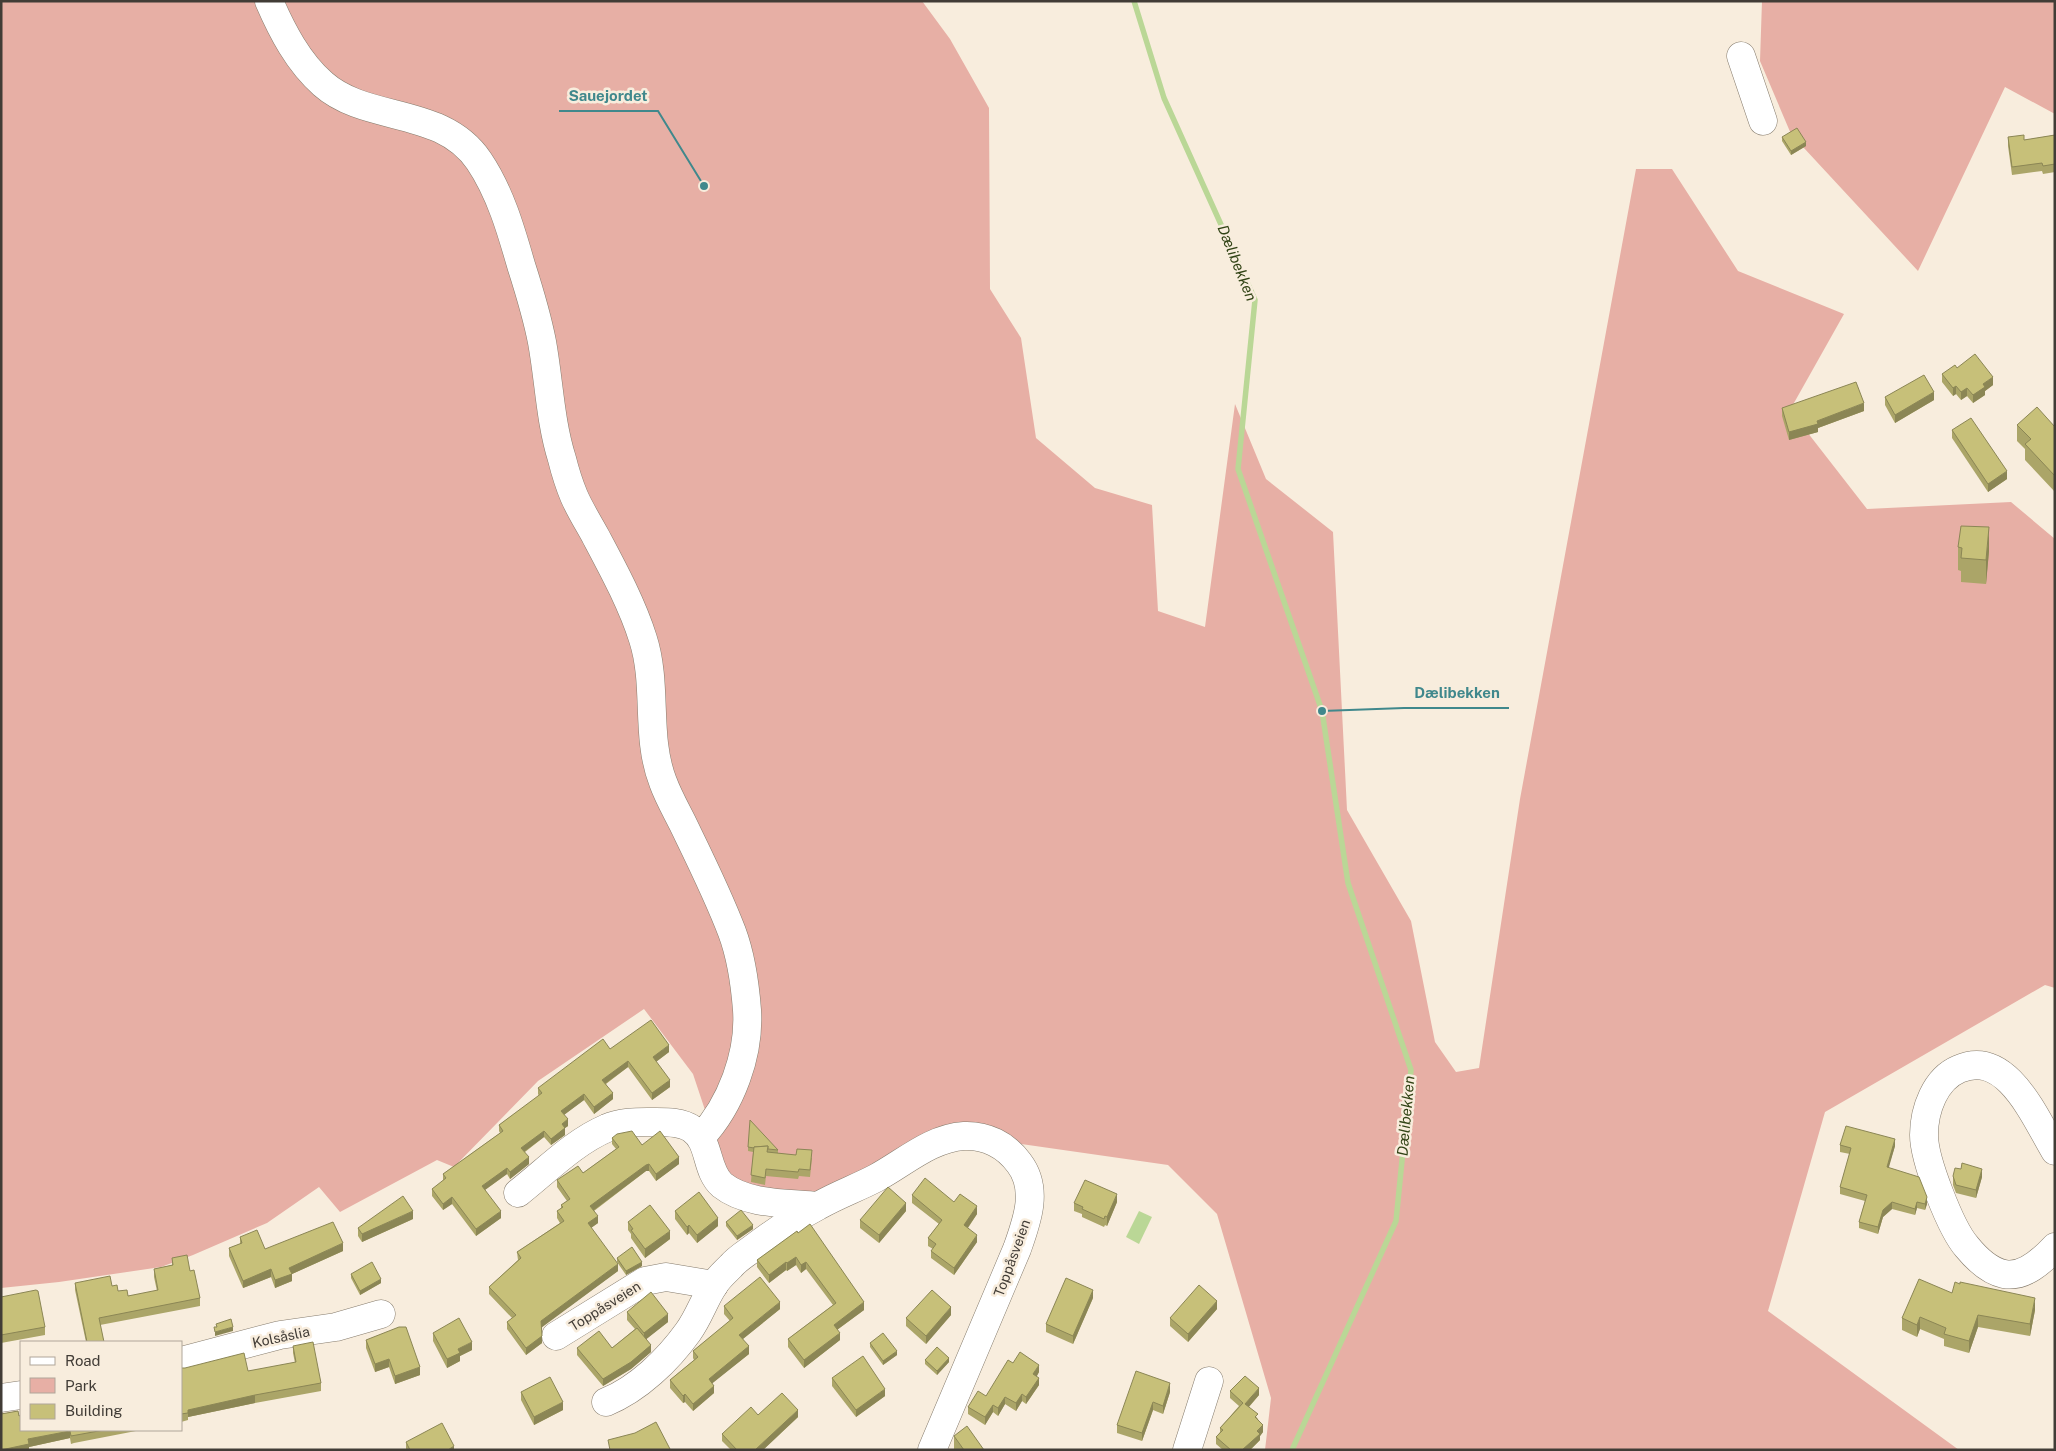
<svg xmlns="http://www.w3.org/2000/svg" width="2056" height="1451" font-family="'Public Sans',sans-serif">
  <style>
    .green { fill: #e7afa5 }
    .water { fill: #bad796 }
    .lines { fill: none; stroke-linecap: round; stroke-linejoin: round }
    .stream { stroke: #bad796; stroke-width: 5.5 }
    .minor-casing { stroke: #867c6d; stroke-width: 29 }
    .minor { stroke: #fff; stroke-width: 28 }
    .wall { fill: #aba568 }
    .shaded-wall { fill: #8b8655 }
    .building { fill: #c7c079; stroke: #8b8655 }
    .labels { text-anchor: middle; stroke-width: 5; stroke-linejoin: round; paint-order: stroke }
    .street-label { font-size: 14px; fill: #413c36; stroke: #f8eddd }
    .water-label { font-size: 15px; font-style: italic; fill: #314315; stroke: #f8eddd }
    .leader { fill: none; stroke: #40888c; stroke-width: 2 }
    .callout-dot { fill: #40888c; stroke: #f8eddd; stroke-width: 2 }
    .callout-label { font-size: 15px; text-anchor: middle; font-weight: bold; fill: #40888c; stroke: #f8eddd; stroke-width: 5; stroke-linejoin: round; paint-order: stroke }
  </style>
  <rect width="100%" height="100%" fill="#f8eddd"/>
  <!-- green -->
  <g class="green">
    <path d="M1,1H922L950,39L989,108L990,289L1021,338L1036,438L1095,488L1152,505L1158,611L1205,627L1235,404L1266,479L1333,532L1347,810L1411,921L1435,1042L1456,1072L1479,1068L1520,799L1636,169H1672L1738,271L1844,314L1790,410L1867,509L2011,502L2055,539V988L2045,985L1825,1112L1768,1311L1959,1450H1265L1271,1398L1217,1214L1168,1165L1008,1142L963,1127L833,1189L805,1196L726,1182L714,1137L693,1074L644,1009L538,1081L454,1167L437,1160L340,1212L319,1187L267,1223L193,1255L161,1267L59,1282L1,1288Z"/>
    <path d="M1762,1H2055V114L2005,87L1918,271L1791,134L1760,61Z"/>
  </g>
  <!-- water -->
  <path class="water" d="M1139,1211L1152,1217L1139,1244L1126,1237Z"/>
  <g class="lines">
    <!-- stream -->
    <path class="stream" d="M1134,1L1164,98L1255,300L1238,469L1322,711L1348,883L1411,1070L1396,1221L1292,1450"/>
    <defs>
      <g id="minor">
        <path d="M269,1C282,31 298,62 323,84C367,123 442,106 479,161C500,192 511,230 521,265C529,290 537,316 542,342C549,380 550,421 562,459C565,471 569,484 574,496C580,510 589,524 596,537C613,569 632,604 643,639C658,686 645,736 663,782C668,796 676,810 683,824C700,859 718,895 732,932C741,956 745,984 747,1010C750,1054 731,1105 701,1137"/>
        <path d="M1741,56L1763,121"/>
        <path d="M2055,1151C2035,1118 2007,1048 1959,1069C1935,1079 1924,1110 1924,1135C1924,1160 1951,1229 1967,1247C1976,1258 1990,1271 2004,1274C2024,1278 2042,1261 2055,1247"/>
        <path d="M518,1193C546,1171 574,1142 607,1128C622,1121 640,1122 656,1122C668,1122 682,1122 692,1129C711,1142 705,1170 722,1185C747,1205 788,1203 817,1206"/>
        <path d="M556,1336L645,1281L666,1277L714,1285"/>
        <path d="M181,1361L280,1335L336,1327L381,1314"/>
        <path d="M1,1398L21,1395"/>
        <path d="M606,1402C638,1389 668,1360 688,1332C699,1317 704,1300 714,1285C718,1278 725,1272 731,1266C737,1259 745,1254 752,1249C773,1233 795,1218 818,1206C837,1195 857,1188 876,1178C904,1163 931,1138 964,1136C986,1135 1006,1145 1019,1163C1039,1189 1027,1221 1017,1249L932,1450"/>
        <path d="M1187,1450L1209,1381"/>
      </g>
    </defs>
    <!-- minor casing -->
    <use href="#minor" class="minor-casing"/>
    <!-- minor -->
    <use href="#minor" class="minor"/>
  </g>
  <!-- wall -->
  <g class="wall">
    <path d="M2055,135V172L2043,174L2042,171L2012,175L2008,146V137L2024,140Z"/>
    <path d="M1782,137L1806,146L1791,155L1782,141Z"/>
    <path d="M1957,368L1993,385L1985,391V395L1973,403L1967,396L1961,400L1956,394L1953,396L1942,382V374Z"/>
    <path d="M1885,397L1934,400L1895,423L1885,405Z"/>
    <path d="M1782,408L1864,411L1818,428V432L1789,440L1782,416Z"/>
    <path d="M2017,425L2055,427V492L2025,460V449L2017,441Z"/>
    <path d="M1952,430L2007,479L1988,492L1952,438Z"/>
    <path d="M1958,547L1989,551L1986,584L1961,582V571L1958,570Z"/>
    <path d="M610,1049L669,1052L656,1062L670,1087L652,1100L628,1067L606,1084L613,1099L594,1114L584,1100L564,1115L568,1126L565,1128V1135L551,1145L544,1137L525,1152L529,1164L510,1179L507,1174L485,1190L501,1218L476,1236L452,1204L443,1210L432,1196V1189L443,1181V1174L500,1133L499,1131V1125L539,1096L538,1094V1088Z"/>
    <path d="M612,1138L642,1145L679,1164L656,1181L649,1171H646L594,1211L598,1223L591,1228L618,1271L541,1327L542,1343L526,1355L507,1329V1322L512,1318L489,1294V1287L518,1260L517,1252L560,1223L557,1218V1211L561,1209V1205L567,1201L557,1187V1180L583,1173L616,1149L612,1144Z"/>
    <path d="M1840,1145L1895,1146L1888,1168L1927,1204L1925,1210L1917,1208L1915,1215L1892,1209L1883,1217L1878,1234L1859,1228V1222L1865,1201L1840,1194V1187L1850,1154L1840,1152Z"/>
    <path d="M748,1147L778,1150V1153L812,1158L810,1177L799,1176L798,1179L766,1176L765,1185L751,1182L753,1152L748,1151Z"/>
    <path d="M1953,1176L1982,1177L1976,1198L1956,1193L1953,1185Z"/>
    <path d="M912,1195L954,1202L977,1214L968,1228L977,1242L954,1275L931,1258V1251L933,1249L928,1246V1238L939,1224L912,1203Z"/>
    <path d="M1117,1202L1107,1226L1105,1225L1104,1227L1082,1217V1214L1074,1211V1203Z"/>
    <path d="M675,1211L718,1226L697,1243L689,1233L687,1235L675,1219Z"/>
    <path d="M906,1211L879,1243L860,1228V1220Z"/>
    <path d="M413,1219L362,1242L358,1236V1228Z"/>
    <path d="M628,1222L670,1239L645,1258L631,1238V1234L628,1230Z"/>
    <path d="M726,1222L753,1229L737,1240L726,1226Z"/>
    <path d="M797,1231L864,1310L837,1330L840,1340L804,1368L788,1347V1339L833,1305L806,1269L801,1273L796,1265L787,1271L786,1270L769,1283L757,1267V1260Z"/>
    <path d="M240,1237L265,1249L343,1251L292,1274V1281L275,1288L271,1277L243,1288L229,1256V1248L240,1244Z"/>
    <path d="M172,1258L190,1271L200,1298V1306L100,1325L104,1342H86L75,1290V1283L112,1286L118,1291L128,1296L157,1291L154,1277V1269L172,1265Z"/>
    <path d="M617,1258L642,1266L626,1275L617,1262Z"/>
    <path d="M351,1274L381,1283L360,1295L351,1278Z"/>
    <path d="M1952,1293L2035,1310L2030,1336L1978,1327L1969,1353L1944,1346V1339L1920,1329L1917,1337L1902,1330V1318Z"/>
    <path d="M1,1297L45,1327V1335L1,1343Z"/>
    <path d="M1093,1298L1073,1344L1046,1332V1324Z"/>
    <path d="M724,1306L780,1309L743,1339L749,1354L712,1383L714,1393L693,1411L685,1402L683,1403L670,1388V1380L694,1360L693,1358V1351L730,1321L724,1314Z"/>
    <path d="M1217,1309L1188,1342L1170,1326V1318Z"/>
    <path d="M627,1312L668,1322L646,1339L651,1352L631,1369L603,1386L577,1355V1348H612L635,1329L627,1320Z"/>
    <path d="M951,1315L926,1344L906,1326V1318Z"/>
    <path d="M433,1333L472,1350L460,1356V1361L447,1368L433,1341Z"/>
    <path d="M366,1340L420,1375L395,1384L389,1367L375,1372L366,1348Z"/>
    <path d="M870,1343L897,1355L883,1365L870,1347Z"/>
    <path d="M293,1346L321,1383V1391L255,1403L188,1417V1420L181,1422V1368L248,1371L295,1363L293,1353Z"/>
    <path d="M925,1360L949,1362L937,1375L925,1364Z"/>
    <path d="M1013,1363L1039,1372L1037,1376L1039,1385L1026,1404L1022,1401L1016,1411L1005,1404L998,1416L993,1412L985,1425L968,1414V1407L986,1396Z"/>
    <path d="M832,1378L885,1396L856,1417L832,1386Z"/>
    <path d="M1230,1391L1259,1395L1249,1407L1258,1419L1263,1432L1260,1436V1440L1250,1450H1223L1216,1444V1437L1220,1432V1428L1239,1406L1230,1398Z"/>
    <path d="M521,1392L563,1410L534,1425L521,1400Z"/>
    <path d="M1170,1392L1163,1414L1153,1410L1142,1441L1117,1433V1425Z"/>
    <path d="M18,1411L19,1416L21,1415V1430H141L74,1443L71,1444L70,1438L29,1447V1450H1V1414Z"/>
    <path d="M758,1415L798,1417L763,1450H731L722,1441V1434Z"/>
    <path d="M954,1436L984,1450H954Z"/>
    <path d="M406,1442L454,1450H406Z"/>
  </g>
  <!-- shaded-wall -->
  <g class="shaded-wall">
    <path d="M1806,142V146L1791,155V151Z"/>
    <path d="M1993,377V385L1985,391V395L1973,403V395L1983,384Z"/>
    <path d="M1956,386V394L1953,396V388Z"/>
    <path d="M1967,388V396L1961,400V392Z"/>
    <path d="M1934,392V400L1895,423V415Z"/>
    <path d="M1864,403V411L1818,428V432L1789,440V432Z"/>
    <path d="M2007,471V479L1988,492V484Z"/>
    <path d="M1989,527V551L1986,584V560Z"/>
    <path d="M669,1045V1052L653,1064V1057Z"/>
    <path d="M628,1061V1067L602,1086V1080Z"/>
    <path d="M670,1080V1087L652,1100V1093Z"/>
    <path d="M613,1093V1099L594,1114V1107Z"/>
    <path d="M584,1094V1100L561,1117V1111Z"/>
    <path d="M568,1119V1126L565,1128V1135L551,1145V1139L562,1124Z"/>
    <path d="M544,1131V1137L521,1154V1148Z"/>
    <path d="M1895,1139V1146L1887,1174V1167Z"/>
    <path d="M529,1157V1164L510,1179V1172Z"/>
    <path d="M679,1157V1164L656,1181V1174Z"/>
    <path d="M649,1164V1171H646L590,1213V1206L646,1165Z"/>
    <path d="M507,1168V1174L482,1192V1186Z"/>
    <path d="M1982,1169V1177L1976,1198V1190Z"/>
    <path d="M1117,1194V1202L1107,1226V1217Z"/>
    <path d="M452,1197V1204L443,1210V1204Z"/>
    <path d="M1927,1197V1204L1925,1210V1204Z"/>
    <path d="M1892,1202V1209L1883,1217L1878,1234V1227L1883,1210Z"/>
    <path d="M1917,1202V1208L1915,1215V1209Z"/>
    <path d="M906,1203V1211L879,1243V1235Z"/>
    <path d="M977,1206V1214L964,1233V1225Z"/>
    <path d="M413,1211V1219L362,1242V1234Z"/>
    <path d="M501,1211V1218L476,1236V1229Z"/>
    <path d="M598,1216V1223L588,1230V1223Z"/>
    <path d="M718,1218V1226L697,1243V1235Z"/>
    <path d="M689,1225V1233L687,1235V1227Z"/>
    <path d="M753,1225V1229L737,1240V1236Z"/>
    <path d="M670,1231V1239L645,1258V1249Z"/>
    <path d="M977,1235V1242L954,1275V1268Z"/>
    <path d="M343,1243V1251L292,1274V1281L275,1288V1280L289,1268Z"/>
    <path d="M796,1257V1265L787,1271V1263Z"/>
    <path d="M642,1262V1266L626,1275V1271Z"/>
    <path d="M786,1262V1270L769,1283V1275Z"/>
    <path d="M806,1262V1269L801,1273V1265Z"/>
    <path d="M618,1264V1271L541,1328V1321Z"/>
    <path d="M271,1269V1277L243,1288V1281Z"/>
    <path d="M381,1279V1283L360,1295V1291Z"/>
    <path d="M1093,1290V1298L1073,1344V1336Z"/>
    <path d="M2035,1298V1310L2030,1336V1324Z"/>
    <path d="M1217,1301V1309L1188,1342V1334Z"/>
    <path d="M780,1302V1309L739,1342V1335Z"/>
    <path d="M864,1302V1310L834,1332V1325Z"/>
    <path d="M951,1307V1315L926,1344V1336Z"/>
    <path d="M668,1314V1322L644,1341V1333Z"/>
    <path d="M1978,1315V1327L1969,1353V1341Z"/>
    <path d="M1920,1317V1329L1917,1337V1325Z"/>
    <path d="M233,1327V1331L215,1336V1332Z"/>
    <path d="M840,1333V1340L804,1368V1360Z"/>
    <path d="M542,1336V1343L526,1355V1348Z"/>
    <path d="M472,1342V1350L460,1356V1361L447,1368V1359L458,1349Z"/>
    <path d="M651,1345V1352L631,1369L603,1386V1379Z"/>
    <path d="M749,1346V1354L709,1386V1379Z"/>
    <path d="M897,1351V1355L883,1365V1361Z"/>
    <path d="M949,1358V1362L937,1375V1371Z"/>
    <path d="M389,1359V1367L375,1372V1364Z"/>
    <path d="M1039,1365V1372L1033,1382V1374Z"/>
    <path d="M420,1367V1375L395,1384V1376Z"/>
    <path d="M1039,1378V1385L1026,1404V1397Z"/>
    <path d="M1170,1383V1392L1163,1414V1406Z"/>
    <path d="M714,1386V1393L693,1411V1404Z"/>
    <path d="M1259,1388V1395L1245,1411V1404Z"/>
    <path d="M885,1389V1396L856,1417V1410Z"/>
    <path d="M685,1394V1402L683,1403V1396Z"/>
    <path d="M1022,1394V1401L1016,1411V1403Z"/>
    <path d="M255,1395V1403L188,1417V1410Z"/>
    <path d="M1005,1397V1404L998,1416V1408Z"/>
    <path d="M563,1402V1410L534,1425V1417Z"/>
    <path d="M1153,1402V1410L1142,1441V1433Z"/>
    <path d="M993,1405V1412L985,1425V1417Z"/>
    <path d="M798,1410V1417L763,1450H755Z"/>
    <path d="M1263,1425V1432L1260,1436V1440L1250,1450H1242Z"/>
    <path d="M70,1431V1438L29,1447V1450H5L28,1439Z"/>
    <path d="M454,1446V1450H448Z"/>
  </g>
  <!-- building -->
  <g class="building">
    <path d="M1797,128L1806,142L1791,151L1782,137Z"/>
    <path d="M2024,135V140L2055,135V164L2043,166L2042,163L2012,167L2008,137Z"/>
    <path d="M1975,354L1993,377L1983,384L1985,387L1973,395L1967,388L1961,392L1956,386L1953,388L1942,374L1955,365L1957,368Z"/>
    <path d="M1924,375L1934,392L1895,415L1885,397Z"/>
    <path d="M1856,382L1864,403L1817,421L1818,424L1789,432L1782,408Z"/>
    <path d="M2037,407L2055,427V476L2025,444L2031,439L2017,425Z"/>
    <path d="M1971,418L2007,471L1988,484L1952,430Z"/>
    <path d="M1961,526L1989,527L1986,560L1961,558L1962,548L1958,547Z"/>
    <path d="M651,1020L669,1045L653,1057L670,1080L652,1093L628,1061L602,1080L613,1093L594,1107L584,1094L561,1111L568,1119L562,1124L565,1128L551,1139L544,1131L521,1148L529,1157L510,1172L507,1168L482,1186L501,1211L476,1229L452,1197L443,1204L432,1189L446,1178L443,1174L503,1131L499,1125L542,1093L538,1088L603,1039L610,1049Z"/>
    <path d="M750,1120L778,1150L768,1149V1146L754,1147V1148L748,1147Z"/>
    <path d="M1846,1126L1895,1139L1887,1167L1919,1177L1927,1197L1925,1204L1917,1202L1915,1209L1892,1202L1883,1210L1878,1227L1859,1222L1867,1195L1840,1187L1851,1148L1840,1145Z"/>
    <path d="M632,1131L642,1145L660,1131L679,1157L656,1174L649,1164L646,1165L590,1206L598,1216L588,1223L618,1264L541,1321L542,1336L526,1348L507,1322L516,1315L489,1287L521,1258L517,1252L564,1221L557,1211L563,1207L561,1205L570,1199L557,1180L578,1166L583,1173L619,1147L612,1138L617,1134Z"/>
    <path d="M768,1146L767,1152L796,1155L797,1149L812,1150L810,1170L799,1169L798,1172L766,1169L765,1178L751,1175L754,1147Z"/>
    <path d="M1962,1163L1982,1169L1976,1190L1956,1185L1953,1176L1955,1168L1961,1169Z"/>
    <path d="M925,1178L954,1202L960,1194L977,1206L964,1225L977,1235L954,1268L931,1251L936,1244L928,1238L942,1220L912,1195Z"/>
    <path d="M1085,1180L1117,1194L1107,1217L1105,1216L1104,1219L1082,1209L1083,1207L1074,1203Z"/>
    <path d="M888,1187L906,1203L879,1235L860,1220Z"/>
    <path d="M699,1192L718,1218L697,1235L689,1225L687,1227L675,1211Z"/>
    <path d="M403,1196L413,1211L362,1234L358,1228Z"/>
    <path d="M650,1205L670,1231L645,1249L631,1230L633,1229L628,1222Z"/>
    <path d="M741,1210L753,1225L737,1236L726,1222Z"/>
    <path d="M333,1222L343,1243L289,1268L292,1274L275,1280L271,1269L243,1281L229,1248L242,1243L240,1237L257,1230L265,1249Z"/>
    <path d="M810,1224L864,1302L834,1325L840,1333L804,1360L788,1339L836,1303L806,1262L801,1265L796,1257L787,1263L786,1262L769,1275L757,1260L797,1231L798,1233Z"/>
    <path d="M632,1247L642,1262L626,1271L617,1258Z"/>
    <path d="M187,1255L190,1271L194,1270L200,1298L99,1318L104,1342H87L75,1283L110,1276L112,1286L117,1285L118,1291L127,1290L128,1296L158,1290L154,1269L173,1265L172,1258Z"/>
    <path d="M372,1262L381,1279L360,1291L351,1274Z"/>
    <path d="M760,1277L780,1302L739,1335L749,1346L709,1379L714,1386L693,1404L685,1394L683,1396L670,1380L698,1357L693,1351L733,1318L724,1306Z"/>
    <path d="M1066,1278L1093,1290L1073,1336L1046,1324Z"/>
    <path d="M1919,1279L1952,1293L1955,1282L1960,1284V1282L2035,1298L2030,1324L1978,1315L1969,1341L1944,1334L1946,1328L1920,1317L1917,1325L1902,1318Z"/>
    <path d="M1199,1285L1217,1301L1188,1334L1170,1318Z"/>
    <path d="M36,1290L38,1291L45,1327L1,1335V1297Z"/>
    <path d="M932,1290L951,1307L926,1336L906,1318Z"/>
    <path d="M651,1292L668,1314L644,1333L627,1312Z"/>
    <path d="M459,1318L472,1342L458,1349L460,1353L447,1359L433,1333Z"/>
    <path d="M231,1319L233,1327L215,1332L214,1327H217L216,1324Z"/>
    <path d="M399,1327H406L420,1367L395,1376L389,1359L375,1364L366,1340Z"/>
    <path d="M637,1328L651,1345L631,1362L603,1379L577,1348L599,1331L612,1348Z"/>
    <path d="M883,1333L897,1351L883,1361L870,1343Z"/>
    <path d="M313,1342L321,1383L255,1395L188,1410V1413L181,1414V1368H185L244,1353L248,1371L296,1362L293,1346Z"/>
    <path d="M937,1347L949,1358L937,1371L925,1360Z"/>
    <path d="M1020,1352L1039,1365L1033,1374L1039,1378L1026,1397L1022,1394L1016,1403L1005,1397L998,1408L993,1405L985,1417L968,1407L978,1391L986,1396L1008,1360L1013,1363Z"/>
    <path d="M863,1356L885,1389L856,1410L832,1378Z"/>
    <path d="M1136,1371L1170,1383L1163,1406L1153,1402L1142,1433L1117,1425Z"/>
    <path d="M1245,1376L1259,1388L1245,1404L1258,1414L1255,1417L1263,1425L1257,1431L1260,1434L1242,1450H1231L1216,1437L1223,1430L1220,1428L1243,1403L1230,1391Z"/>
    <path d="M550,1377L563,1402L534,1417L521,1392Z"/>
    <path d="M782,1393L798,1410L755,1450H737L722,1434L751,1407L758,1415Z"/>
    <path d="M18,1411L19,1416L21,1415V1430H104L71,1436L70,1431L28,1439L29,1444L1,1450V1414Z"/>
    <path d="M656,1422L670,1449L669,1450H610L608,1440L635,1433Z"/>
    <path d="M442,1423L454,1446L448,1450H410L406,1442Z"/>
    <path d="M967,1426L984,1450H964L954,1436Z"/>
  </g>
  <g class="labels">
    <!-- street labels -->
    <g class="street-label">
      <text transform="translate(1012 1258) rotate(-70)" y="5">Toppåsveien</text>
      <text transform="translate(605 1306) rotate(-32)" y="5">Toppåsveien</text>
      <text transform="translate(281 1337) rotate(-12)" y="5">Kolsåslia</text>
    </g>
    <!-- water labels -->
    <g class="water-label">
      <text transform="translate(1237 263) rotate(68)" y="5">Dælibekken</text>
      <text transform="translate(1406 1116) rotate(-85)" y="5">Dælibekken</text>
    </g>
  </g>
  <!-- callouts -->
  <path class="leader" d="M704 186L658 111H559M1322 711L1404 708H1509"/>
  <g class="callout-dot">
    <circle cx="704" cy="186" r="5"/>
    <circle cx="1322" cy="711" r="5"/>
  </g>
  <g class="callout-label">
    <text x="608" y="101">Sauejordet</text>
    <text x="1457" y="698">Dælibekken</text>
  </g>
  <!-- border -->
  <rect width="2056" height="1451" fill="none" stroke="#413c36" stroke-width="5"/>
  <!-- legend -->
  <rect x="20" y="1341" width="162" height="90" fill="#f8eddd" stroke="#afa69a"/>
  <rect x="30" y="1357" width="25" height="8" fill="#ffffff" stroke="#afa69a"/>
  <text x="65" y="1366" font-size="15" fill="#413c36">Road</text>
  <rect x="30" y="1378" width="25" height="15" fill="#e7afa5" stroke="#afa69a"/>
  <text x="65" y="1391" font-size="15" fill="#413c36">Park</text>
  <rect x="30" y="1404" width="25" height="15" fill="#c7c079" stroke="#afa69a"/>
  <text x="65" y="1416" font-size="15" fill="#413c36">Building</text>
</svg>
